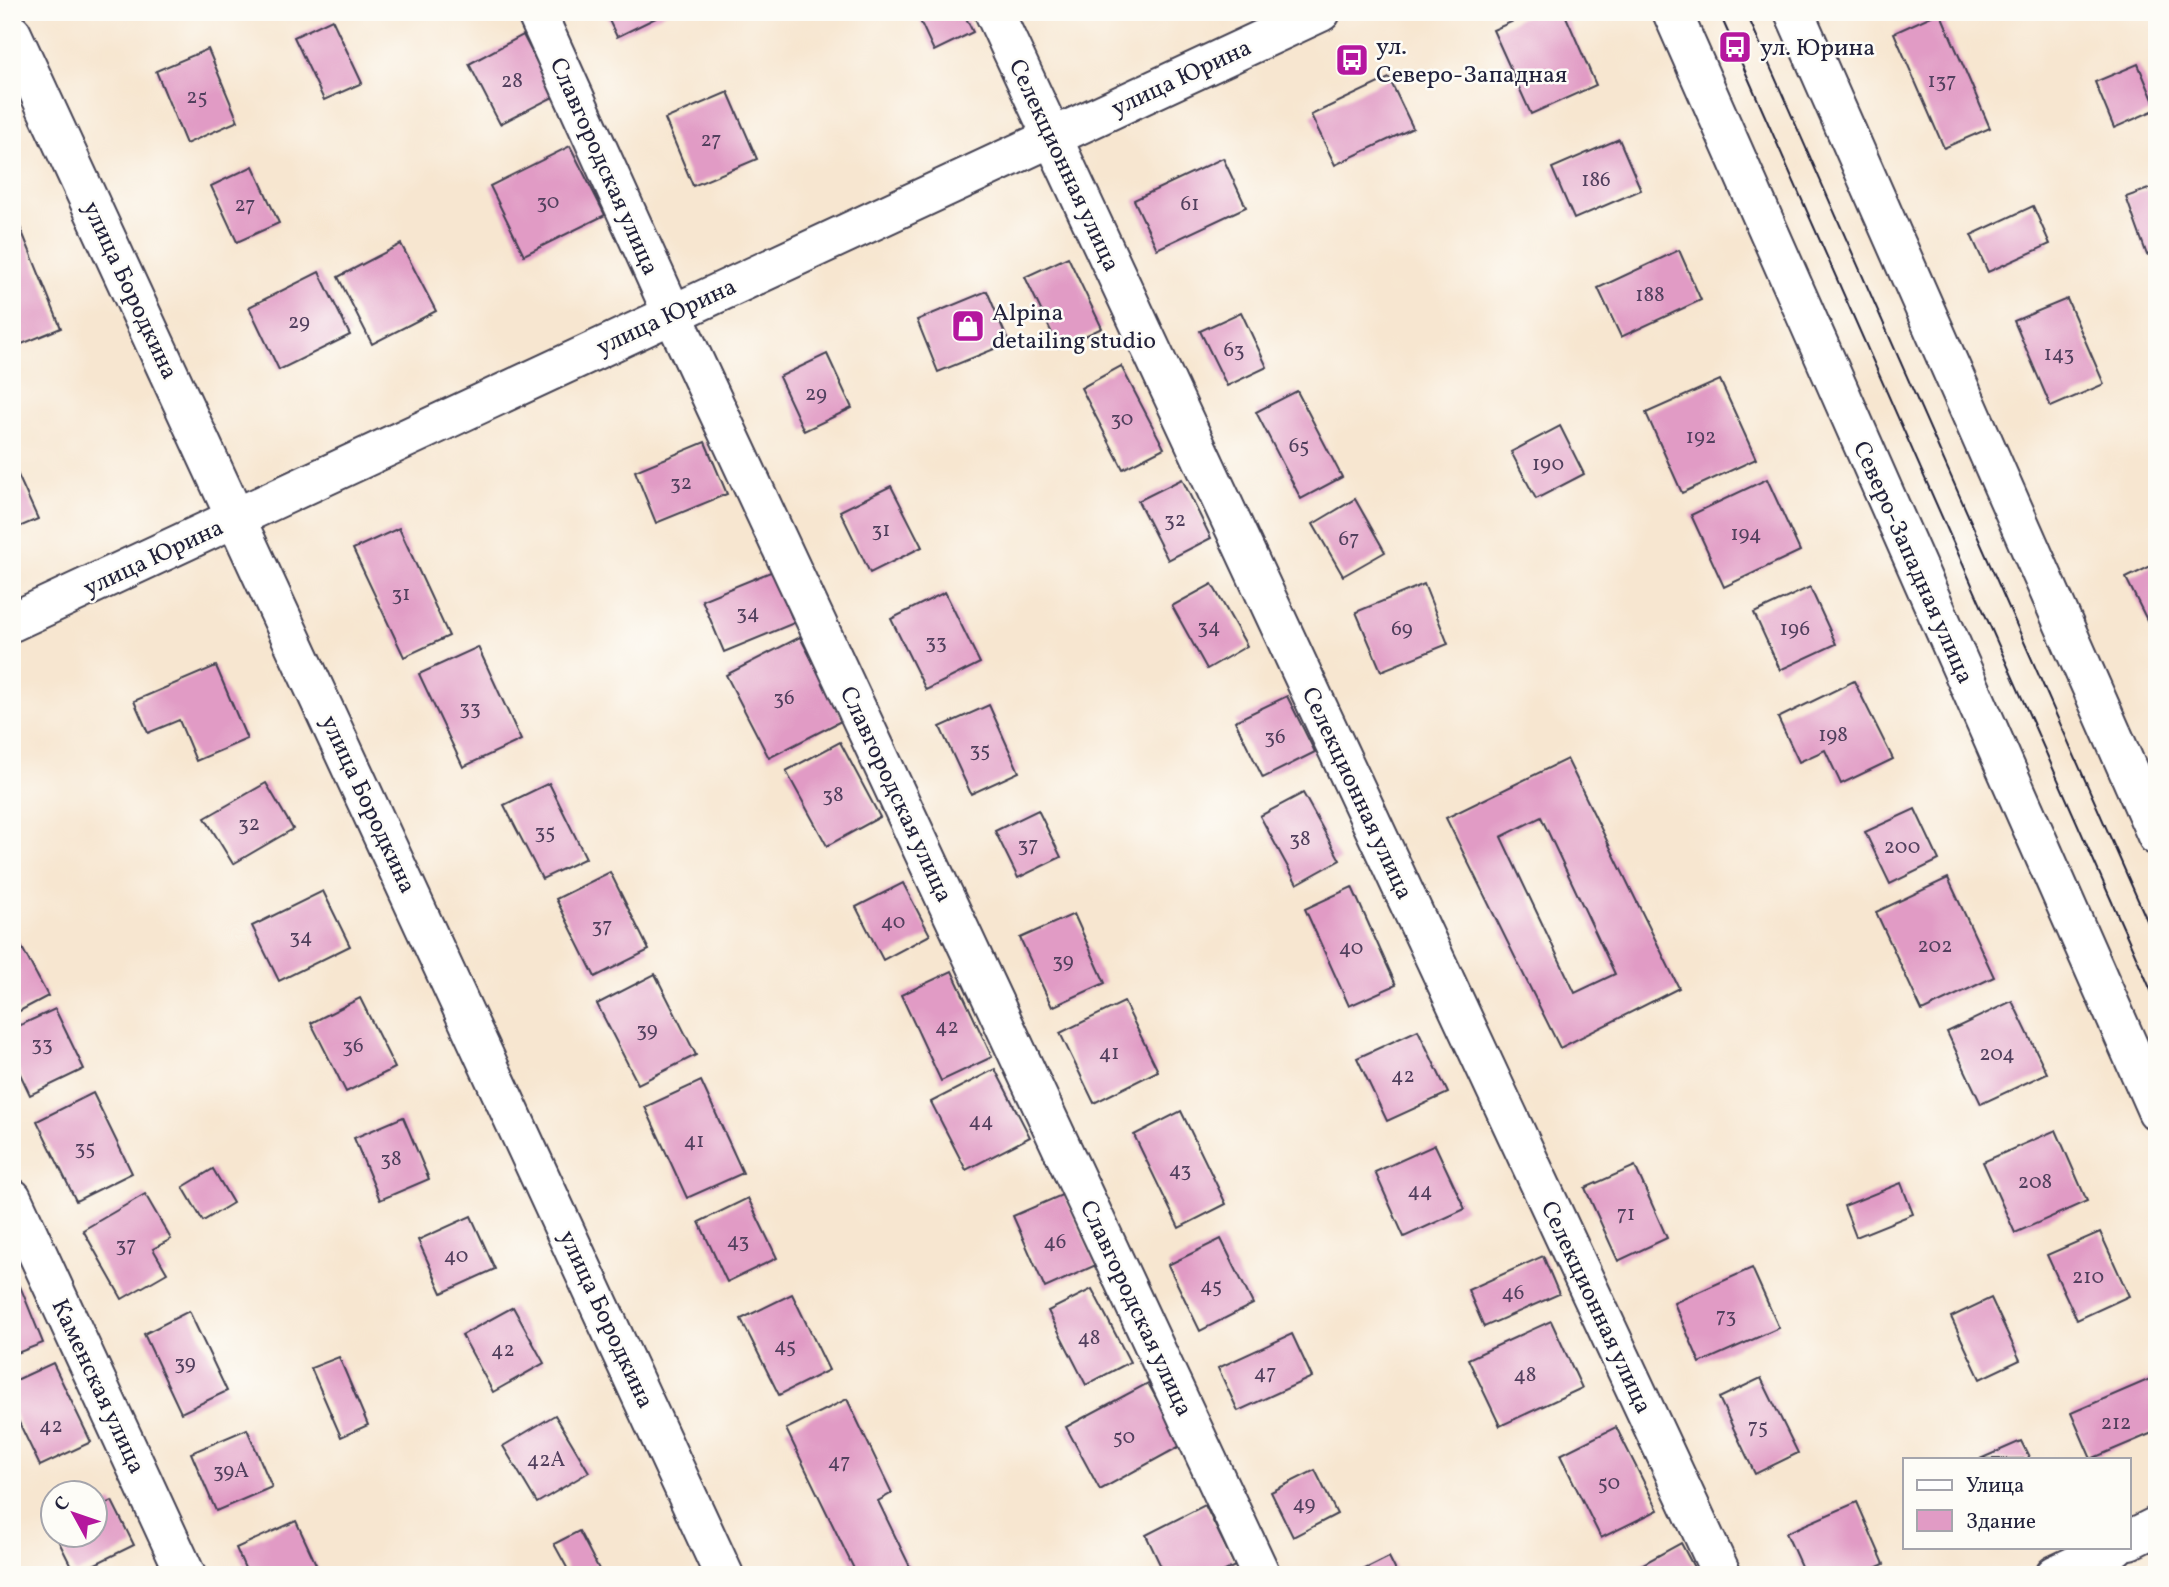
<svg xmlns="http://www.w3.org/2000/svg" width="2169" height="1587" font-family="Vollkorn,serif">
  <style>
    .building { fill: #e19bc5; fill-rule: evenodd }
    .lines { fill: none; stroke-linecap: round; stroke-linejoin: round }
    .street-casing { stroke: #423f51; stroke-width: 42 }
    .secondary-casing { stroke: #423f51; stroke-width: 42 }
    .street { stroke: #fff; stroke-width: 38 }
    .secondary { stroke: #fff; stroke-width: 38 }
    .tram { stroke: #22223b; stroke-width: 2 }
    .labels { text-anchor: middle; stroke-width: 5; stroke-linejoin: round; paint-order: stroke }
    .number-label { font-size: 21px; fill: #52405e }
    .poi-label { font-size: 24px; fill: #22223b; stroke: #fdfcf7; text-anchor: start }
    .street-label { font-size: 24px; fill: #22223b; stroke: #fdfcf7 }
  </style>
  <rect width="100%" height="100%" fill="#fdfcf7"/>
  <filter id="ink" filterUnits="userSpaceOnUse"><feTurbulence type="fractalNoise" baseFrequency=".0143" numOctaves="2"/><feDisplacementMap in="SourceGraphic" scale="14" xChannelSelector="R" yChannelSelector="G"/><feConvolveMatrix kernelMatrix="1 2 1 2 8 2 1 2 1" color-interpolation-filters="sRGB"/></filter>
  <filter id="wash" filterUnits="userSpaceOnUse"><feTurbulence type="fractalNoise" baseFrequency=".00686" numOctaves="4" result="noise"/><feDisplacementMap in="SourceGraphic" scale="28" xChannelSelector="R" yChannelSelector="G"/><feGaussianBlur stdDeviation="1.57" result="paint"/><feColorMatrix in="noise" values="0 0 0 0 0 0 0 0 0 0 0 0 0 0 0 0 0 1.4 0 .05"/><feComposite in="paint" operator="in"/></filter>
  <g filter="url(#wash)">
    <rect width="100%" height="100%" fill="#f7e6d0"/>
    <g id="blocks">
      <!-- building -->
      <g class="building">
        <path d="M605,12H668L617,37Z"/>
        <path d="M916,12H963L973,32L934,51Z"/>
        <path d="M1534,12H1564L1596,85L1531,114L1493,30Z"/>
        <path d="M1940,12L1990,128L1944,148L1894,33Z"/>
        <path d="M332,19L362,83L324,100L294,37Z"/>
        <path d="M523,35L555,96L500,124L469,64Z"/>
        <path d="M208,49L238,121L186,144L156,71Z"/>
        <path d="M2138,64L2157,109L2114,128L2095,82Z"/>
        <path d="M1389,78L1413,128L1335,165L1311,115Z"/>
        <path d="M728,92L757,159L693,186L665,119Z"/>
        <path d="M1619,139L1641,190L1574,219L1552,168Z"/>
        <path d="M570,146L605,215L524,255L490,186Z"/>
        <path d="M1223,158L1246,207L1157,249L1134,200Z"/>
        <path d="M253,166L279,223L237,242L211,186Z"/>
        <path d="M2157,186V251L2147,255L2126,197Z"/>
        <path d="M2033,206L2050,244L1988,272L1971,235Z"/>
        <path d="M18,222L61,328L12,348V224Z"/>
        <path d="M401,244L436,311L372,344L338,277Z"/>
        <path d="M1679,250L1701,300L1621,337L1598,288Z"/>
        <path d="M1068,257L1102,328L1059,348L1025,277Z"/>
        <path d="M319,272L350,335L279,370L249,307Z"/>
        <path d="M987,291L1009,343L938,372L917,320Z"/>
        <path d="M2067,299L2104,384L2051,407L2014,321Z"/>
        <path d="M1241,312L1267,367L1227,386L1200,331Z"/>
        <path d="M827,354L852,408L804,431L779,377Z"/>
        <path d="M1121,366L1164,448L1123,469L1081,388Z"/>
        <path d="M1720,380L1756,459L1682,493L1646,413Z"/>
        <path d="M1297,391L1342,477L1301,499L1256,412Z"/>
        <path d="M1560,426L1584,474L1536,499L1511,452Z"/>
        <path d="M705,442L727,494L656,523L635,471Z"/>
        <path d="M12,462L38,519L12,530Z"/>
        <path d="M1182,479L1211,538L1168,560L1138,501Z"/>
        <path d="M1767,479L1800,551L1724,587L1691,515Z"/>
        <path d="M891,486L922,547L870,573L840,511Z"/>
        <path d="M1355,499L1385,552L1343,576L1313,524Z"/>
        <path d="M399,528L449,636L404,657L353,549Z"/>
        <path d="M2157,563V640L2126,578Z"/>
        <path d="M773,571L794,623L724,652L702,600Z"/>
        <path d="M1212,584L1247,646L1207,669L1172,606Z"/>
        <path d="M1424,584L1448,644L1381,671L1356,612Z"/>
        <path d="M1810,587L1836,644L1780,670L1754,613Z"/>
        <path d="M945,592L980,663L926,690L891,619Z"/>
        <path d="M800,637L843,720L769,758L726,675Z"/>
        <path d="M478,647L521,740L463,767L419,674Z"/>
        <path d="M216,666L247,739L196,761L179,720L148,733L134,701Z"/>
        <path d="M1854,681L1893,759L1841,784L1825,750L1799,762L1778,718Z"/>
        <path d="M1287,696L1315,752L1263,778L1235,721Z"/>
        <path d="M989,705L1019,772L971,794L940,727Z"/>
        <path d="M840,742L880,817L827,846L786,771Z"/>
        <path d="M1567,759L1679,988L1560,1048L1446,818ZM1541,817L1615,974L1575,993L1501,837Z"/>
        <path d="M266,783L293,829L233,864L205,818Z"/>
        <path d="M549,783L586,858L542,879L504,805Z"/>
        <path d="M1303,793L1340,860L1297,884L1260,816Z"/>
        <path d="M1915,809L1939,860L1890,884L1865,832Z"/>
        <path d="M1038,810L1061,857L1018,878L995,831Z"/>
        <path d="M610,872L649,950L595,977L556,899Z"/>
        <path d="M1948,878L1994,977L1922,1011L1876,912Z"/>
        <path d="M903,883L930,935L883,960L856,907Z"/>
        <path d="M1352,887L1396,985L1349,1006L1305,909Z"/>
        <path d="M323,891L350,946L279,981L252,926Z"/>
        <path d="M1074,914L1105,983L1052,1007L1020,938Z"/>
        <path d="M12,929L48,996L12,1015Z"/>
        <path d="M952,971L992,1057L941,1081L901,995Z"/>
        <path d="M655,974L696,1055L638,1084L597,1004Z"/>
        <path d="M360,998L395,1068L346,1092L311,1023Z"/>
        <path d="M2012,1001L2047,1073L1981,1104L1947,1032Z"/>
        <path d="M1124,1002L1158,1071L1094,1103L1060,1033Z"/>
        <path d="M55,1009L84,1069L30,1095L12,1057V1029Z"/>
        <path d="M1418,1030L1448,1093L1387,1121L1357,1058Z"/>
        <path d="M995,1069L1030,1137L966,1170L931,1102Z"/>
        <path d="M701,1081L743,1173L687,1198L645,1107Z"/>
        <path d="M93,1093L132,1173L76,1201L37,1121Z"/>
        <path d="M1181,1111L1226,1204L1179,1228L1134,1135Z"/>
        <path d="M403,1117L429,1179L380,1200L354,1138Z"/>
        <path d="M2056,1130L2087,1201L2015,1233L1983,1162Z"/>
        <path d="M1435,1145L1465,1209L1404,1237L1375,1172Z"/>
        <path d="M1635,1166L1667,1238L1618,1261L1585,1188Z"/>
        <path d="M213,1169L233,1203L203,1221L183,1187Z"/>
        <path d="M1901,1183L1913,1214L1856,1237L1844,1206Z"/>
        <path d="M145,1194L171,1239L153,1249L167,1273L122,1299L83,1230Z"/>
        <path d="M1064,1194L1096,1265L1045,1288L1013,1216Z"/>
        <path d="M748,1198L777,1258L727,1282L699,1222Z"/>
        <path d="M471,1216L495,1269L442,1293L418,1240Z"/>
        <path d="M2100,1232L2129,1296L2077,1320L2047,1255Z"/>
        <path d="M1221,1239L1253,1304L1200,1331L1168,1265Z"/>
        <path d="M1543,1256L1559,1294L1484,1327L1468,1290Z"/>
        <path d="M1752,1268L1779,1328L1700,1363L1674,1303Z"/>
        <path d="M20,1286L43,1343L12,1355V1290Z"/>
        <path d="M1092,1289L1130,1362L1086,1385L1048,1311Z"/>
        <path d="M792,1294L829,1370L779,1395L741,1319Z"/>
        <path d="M1991,1298L2020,1360L1980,1379L1951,1317Z"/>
        <path d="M513,1307L544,1363L493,1392L462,1335Z"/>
        <path d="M189,1311L227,1391L181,1413L144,1334Z"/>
        <path d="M1551,1321L1582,1388L1500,1426L1468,1359Z"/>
        <path d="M1292,1334L1312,1377L1238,1411L1218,1368Z"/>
        <path d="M339,1357L368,1425L341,1437L311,1368Z"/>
        <path d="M53,1363L91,1442L40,1466L12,1408V1382Z"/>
        <path d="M2157,1376V1431L2091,1459L2071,1413Z"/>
        <path d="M1761,1378L1798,1453L1755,1474L1719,1398Z"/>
        <path d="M1148,1383L1182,1445L1100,1490L1066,1427Z"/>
        <path d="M847,1399L892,1493L878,1501L914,1575H857L786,1429Z"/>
        <path d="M555,1415L589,1472L537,1503L503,1446Z"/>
        <path d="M1616,1427L1658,1510L1601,1538L1560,1455Z"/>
        <path d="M247,1429L272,1487L216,1511L191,1453Z"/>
        <path d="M2021,1441L2030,1459H1980Z"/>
        <path d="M1315,1470L1337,1514L1293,1537L1271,1492Z"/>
        <path d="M112,1501L134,1545L75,1574L55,1534H94V1510Z"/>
        <path d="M1857,1502L1884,1564L1859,1575H1805L1786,1533Z"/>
        <path d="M1205,1505L1235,1566L1217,1575H1165L1146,1535Z"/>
        <path d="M296,1521L321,1575H248L236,1548Z"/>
        <path d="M579,1531L602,1575H571L554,1544Z"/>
        <path d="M1681,1543L1698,1575H1634L1632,1570Z"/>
        <path d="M1389,1557L1398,1575H1353Z"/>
      </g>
    </g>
  </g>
  <g filter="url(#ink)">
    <use href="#blocks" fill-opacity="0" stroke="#423f51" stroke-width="2"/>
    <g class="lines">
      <defs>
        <g id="street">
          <path d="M536,12L672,313L1261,1575"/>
          <path d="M994,12L1722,1575"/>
          <path d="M12,34L724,1575"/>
          <path d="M12,1198L186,1575"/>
          <path d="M2129,1540L2157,1526"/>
          <path d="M2055,1575L2115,1547"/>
        </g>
        <g id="secondary">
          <path d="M1672,12L2157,1111"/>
          <path d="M1794,12L2157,836"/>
          <path d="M12,622L1321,12"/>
        </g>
      </defs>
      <!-- street casing -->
      <use href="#street" class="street-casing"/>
      <!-- secondary casing -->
      <use href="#secondary" class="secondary-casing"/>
      <!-- street -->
      <use href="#street" class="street"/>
      <!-- secondary -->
      <use href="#secondary" class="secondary"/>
      <!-- tram -->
      <g class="tram">
        <path d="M1719,12L2157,1004"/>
        <path d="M1746,12L2157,943"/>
      </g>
    </g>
  </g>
  <!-- icons -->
  <defs>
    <symbol id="bus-square" viewBox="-11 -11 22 22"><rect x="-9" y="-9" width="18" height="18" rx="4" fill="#b5179e" stroke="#fdfcf7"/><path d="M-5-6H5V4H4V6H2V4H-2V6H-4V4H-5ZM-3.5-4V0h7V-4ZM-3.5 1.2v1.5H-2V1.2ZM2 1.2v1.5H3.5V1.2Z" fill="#fff"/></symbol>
    <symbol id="shop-square" viewBox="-11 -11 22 22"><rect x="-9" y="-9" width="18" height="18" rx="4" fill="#b5179e" stroke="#fdfcf7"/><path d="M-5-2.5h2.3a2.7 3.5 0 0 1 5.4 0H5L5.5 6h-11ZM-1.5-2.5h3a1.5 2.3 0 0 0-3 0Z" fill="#fff"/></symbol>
  </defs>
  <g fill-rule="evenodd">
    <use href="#bus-square" x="1716" y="28" width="38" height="38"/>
    <use href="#bus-square" x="1333" y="41" width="38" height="38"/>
    <use href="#shop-square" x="949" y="307" width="38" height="38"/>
  </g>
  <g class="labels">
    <!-- number labels -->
    <g class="number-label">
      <text x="512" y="87">28</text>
      <text x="1942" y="87">137</text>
      <text x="197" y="103">25</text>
      <text x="711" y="146">27</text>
      <text x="1596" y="186">186</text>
      <text x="548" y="208">30</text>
      <text x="1190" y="210">61</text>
      <text x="245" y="211">27</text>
      <text x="1650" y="301">188</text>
      <text x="299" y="328">29</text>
      <text x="1234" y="356">63</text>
      <text x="2059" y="360">143</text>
      <text x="816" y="400">29</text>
      <text x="1122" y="425">30</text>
      <text x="1701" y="443">192</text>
      <text x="1299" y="452">65</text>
      <text x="1548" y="470">190</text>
      <text x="681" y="489">32</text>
      <text x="1175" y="526">32</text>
      <text x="881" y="536">31</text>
      <text x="1746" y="540">194</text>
      <text x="1349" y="545">67</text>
      <text x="401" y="600">31</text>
      <text x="748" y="619">34</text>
      <text x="1209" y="633">34</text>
      <text x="1402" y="635">69</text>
      <text x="1795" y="635">196</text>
      <text x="936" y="648">33</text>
      <text x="784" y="704">36</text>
      <text x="470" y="714">33</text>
      <text x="1833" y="741">198</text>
      <text x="1275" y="743">36</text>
      <text x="980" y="756">35</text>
      <text x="833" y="801">38</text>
      <text x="249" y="830">32</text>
      <text x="545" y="838">35</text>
      <text x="1300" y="845">38</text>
      <text x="1028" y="851">37</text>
      <text x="1902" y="853">200</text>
      <text x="893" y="928">40</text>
      <text x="602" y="932">37</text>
      <text x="301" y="943">34</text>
      <text x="1935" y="952">202</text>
      <text x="1351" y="954">40</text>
      <text x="1063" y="967">39</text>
      <text x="947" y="1033">42</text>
      <text x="647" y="1036">39</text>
      <text x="42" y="1050">33</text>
      <text x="353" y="1052">36</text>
      <text x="1109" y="1059">41</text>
      <text x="1997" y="1060">204</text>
      <text x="1403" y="1082">42</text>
      <text x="981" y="1127">44</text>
      <text x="694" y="1147">41</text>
      <text x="85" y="1154">35</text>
      <text x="391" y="1165">38</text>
      <text x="1180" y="1176">43</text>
      <text x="2035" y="1188">208</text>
      <text x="1420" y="1197">44</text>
      <text x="1626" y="1220">71</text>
      <text x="738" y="1247">43</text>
      <text x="1055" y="1248">46</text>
      <text x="126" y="1251">37</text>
      <text x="456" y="1262">40</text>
      <text x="2088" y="1283">210</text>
      <text x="1211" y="1292">45</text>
      <text x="1513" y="1299">46</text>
      <text x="1726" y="1322">73</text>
      <text x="1089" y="1344">48</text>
      <text x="785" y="1352">45</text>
      <text x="503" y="1356">42</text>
      <text x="185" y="1369">39</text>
      <text x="1265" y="1379">47</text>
      <text x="1525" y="1381">48</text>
      <text x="2116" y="1429">212</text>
      <text x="51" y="1432">42</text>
      <text x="1758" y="1433">75</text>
      <text x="1124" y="1443">50</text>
      <text x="546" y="1466">42А</text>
      <text x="839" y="1468">47</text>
      <text x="231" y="1477">39А</text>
      <text x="1609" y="1489">50</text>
      <text x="1304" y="1510">49</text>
    </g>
    <!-- poi labels -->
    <g class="poi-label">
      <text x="1376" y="54">ул.<tspan x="1376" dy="28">Северо-Западная</tspan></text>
      <text x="1760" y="55">ул. Юрина</text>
      <text x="992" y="320">Alpina<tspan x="992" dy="28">detailing studio</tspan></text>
    </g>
    <!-- street labels -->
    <g class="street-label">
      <text transform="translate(1181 77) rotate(-25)" y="8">улица Юрина</text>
      <text transform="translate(1065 165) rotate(65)" y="8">Селекционная улица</text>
      <text transform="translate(605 166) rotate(66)" y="8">Славгородская улица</text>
      <text transform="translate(131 290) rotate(65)" y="8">улица Бородкина</text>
      <text transform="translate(666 316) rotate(-25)" y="8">улица Юрина</text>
      <text transform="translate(153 557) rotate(-25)" y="8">улица Юрина</text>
      <text transform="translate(1914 562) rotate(66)" y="8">Северо-Западная улица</text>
      <text transform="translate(1358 793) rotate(65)" y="8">Селекционная улица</text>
      <text transform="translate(897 794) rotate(65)" y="8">Славгородская улица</text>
      <text transform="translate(369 804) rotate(65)" y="8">улица Бородкина</text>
      <text transform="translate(1597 1307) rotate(65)" y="8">Селекционная улица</text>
      <text transform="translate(1137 1308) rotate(65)" y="8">Славгородская улица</text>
      <text transform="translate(607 1319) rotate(65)" y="8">улица Бородкина</text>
      <text transform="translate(99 1386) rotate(65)" y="8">Каменская улица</text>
    </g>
  </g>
  <!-- margin -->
  <rect width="2169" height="1587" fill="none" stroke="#fdfcf7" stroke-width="42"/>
  <!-- legend -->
  <rect x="1903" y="1458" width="228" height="91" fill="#fdfcf7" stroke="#a5a5ac" stroke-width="2"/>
  <rect x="1917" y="1480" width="35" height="10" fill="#ffffff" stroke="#a5a5ac" stroke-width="2"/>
  <text x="1966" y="1492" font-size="21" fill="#22223b">Улица</text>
  <rect x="1917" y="1510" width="35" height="21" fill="#e19bc5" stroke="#a5a5ac" stroke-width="2"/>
  <text x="1966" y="1528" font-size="21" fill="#22223b">Здание</text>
  <!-- north arrow -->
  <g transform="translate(74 1514) rotate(310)"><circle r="33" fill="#fdfcf7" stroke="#a5a5ac" stroke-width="2"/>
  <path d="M0-5L12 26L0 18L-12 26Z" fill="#b5179e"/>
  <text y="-10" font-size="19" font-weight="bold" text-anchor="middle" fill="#22223b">С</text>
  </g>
</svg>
